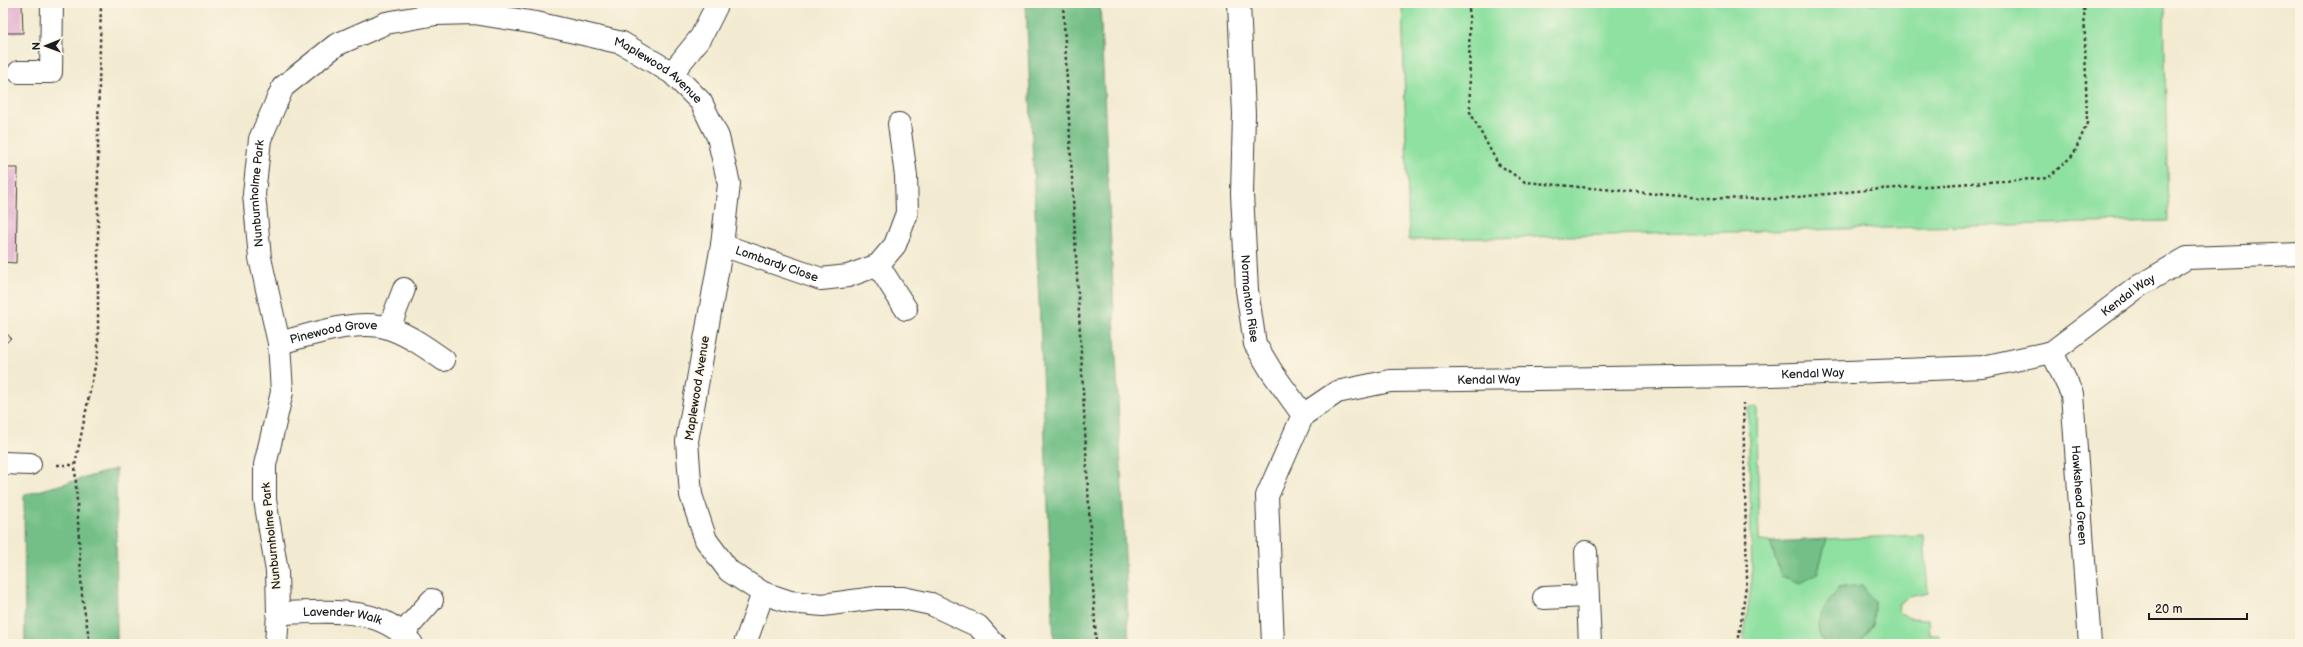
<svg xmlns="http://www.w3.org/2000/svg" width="2303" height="647" font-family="'Balsamiq Sans',sans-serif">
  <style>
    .green { fill: #8fe1a1; stroke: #567e5e }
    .forest { fill: #73bf87; stroke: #486e52 }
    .building { fill: #e1acd0 }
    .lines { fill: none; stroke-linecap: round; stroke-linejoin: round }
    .minor-casing { stroke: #3c3b37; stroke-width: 24 }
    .path { stroke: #3c3b37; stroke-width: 2.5; stroke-dasharray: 3 3; stroke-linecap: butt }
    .minor { stroke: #fff; stroke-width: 22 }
    .labels { text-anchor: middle; stroke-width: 3; stroke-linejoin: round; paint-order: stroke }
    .street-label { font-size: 12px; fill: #1c1c1c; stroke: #fcf5e5 }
  </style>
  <rect width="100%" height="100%" fill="#fcf5e5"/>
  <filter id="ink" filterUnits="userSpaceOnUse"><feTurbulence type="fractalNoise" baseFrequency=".025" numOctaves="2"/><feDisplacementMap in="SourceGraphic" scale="8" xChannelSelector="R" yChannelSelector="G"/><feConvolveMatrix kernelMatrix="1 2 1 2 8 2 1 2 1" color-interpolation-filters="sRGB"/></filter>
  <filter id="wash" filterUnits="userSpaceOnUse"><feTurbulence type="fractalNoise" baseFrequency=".012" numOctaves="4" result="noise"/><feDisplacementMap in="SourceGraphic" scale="16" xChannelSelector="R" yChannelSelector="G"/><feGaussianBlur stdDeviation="0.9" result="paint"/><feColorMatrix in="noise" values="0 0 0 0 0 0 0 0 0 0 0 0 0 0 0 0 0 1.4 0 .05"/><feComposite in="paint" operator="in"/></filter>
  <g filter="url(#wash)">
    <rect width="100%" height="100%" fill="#f3ebd1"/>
    <!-- green -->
    <g class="green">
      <path d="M1402,3H2164L2168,221L1409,240Z"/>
      <path d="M1757,407L1759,541L1770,542L1781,576L1817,574L1827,539L1924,535L1928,593L1909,597L1900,603L1899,612L1909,618L1929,619L1930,635H1939V644H1859L1873,624L1874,601L1862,585L1838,588C1827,608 1810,620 1824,644H1743L1752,578L1748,408Z"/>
    </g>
    <!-- forest -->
    <g class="forest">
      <path d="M1026,3H1100L1129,644H1054Z"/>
      <path d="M116,469L117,644H25L24,495Z"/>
      <path d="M1827,539L1817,574L1801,583L1781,576L1770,542Z"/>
      <path d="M1862,585L1874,601L1873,624L1859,644H1824C1809,620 1827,608 1838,588Z"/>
    </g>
    <g id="blocks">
      <!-- building -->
      <g class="building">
        <path d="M3,3H22L23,33H3Z"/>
        <path d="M3,168H18L16,263L3,262Z"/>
        <path d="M3,330L11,338L3,346Z"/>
      </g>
    </g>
  </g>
  <g filter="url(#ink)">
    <use href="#blocks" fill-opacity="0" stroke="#3c3b37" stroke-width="1"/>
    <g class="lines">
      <defs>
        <g id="minor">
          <path id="s1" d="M1239,3L1244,114L1242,194L1247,290L1255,344L1272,372L1303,415L1267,496L1273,644"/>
          <path d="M19,72H51L52,3"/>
          <path d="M672,73L701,37L718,3"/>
          <path id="s2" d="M722,245L821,279L848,276L878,265L895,245L907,213L906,176L899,124"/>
          <path d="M878,265L906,309"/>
          <path d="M389,328L404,289"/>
          <path id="s3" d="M279,343C310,335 360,317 391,329C410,336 427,348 444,360"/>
          <path id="s4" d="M2052,352L2072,394L2090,644"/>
          <path id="s5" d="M1303,415L1337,392L1390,381L1743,376L1983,367L2052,352L2139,286L2187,258L2300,254"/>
          <path d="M3,463L30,464"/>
          <path d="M1586,552L1590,644"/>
          <path d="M1544,598L1587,596"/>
          <path id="s6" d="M278,613C324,612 381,604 412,644"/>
          <path d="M403,633L432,600"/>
          <path id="s7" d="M276,644L278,613L277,571L265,500V465L282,392L279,343L260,258L254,194L260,139L283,87L336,45L386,23L436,14L474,13L536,23L622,43L672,73L701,102L718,137L729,184L722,245L687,441L691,495L706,540L729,571L763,593L790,602L823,605L875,598H903L931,604L978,626L994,644"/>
          <path d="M745,644L763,593"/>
        </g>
      </defs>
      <!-- minor casing -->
      <use href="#minor" class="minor-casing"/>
      <!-- path -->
      <g class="path">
        <path d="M1063,3L1096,644"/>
        <path d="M1469,3L1470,112L1498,164L1525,182L1702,198L1778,199L1867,190L2048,178L2074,154L2087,123L2084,3"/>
        <path d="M57,465H75"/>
        <path d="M90,644L82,596L75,465L98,352V126L101,3"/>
        <path d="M1738,644L1747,578L1743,403"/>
      </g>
      <!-- minor -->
      <use href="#minor" class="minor"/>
    </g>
  </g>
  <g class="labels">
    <!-- street labels -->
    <g class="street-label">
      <text dy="4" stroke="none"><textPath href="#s7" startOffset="975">Maplewood Avenue</textPath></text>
      <text dy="4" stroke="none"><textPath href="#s7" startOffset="456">Nunburnholme Park</textPath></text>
      <text dy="4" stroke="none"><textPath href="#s2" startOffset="58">Lombardy Close</textPath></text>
      <text dy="4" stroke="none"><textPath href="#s5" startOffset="854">Kendal Way</textPath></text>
      <text dy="4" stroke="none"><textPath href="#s1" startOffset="296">Normanton Rise</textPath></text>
      <text dy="4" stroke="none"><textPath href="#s3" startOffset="56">Pinewood Grove</textPath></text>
      <text dy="4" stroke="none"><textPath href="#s5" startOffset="518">Kendal Way</textPath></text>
      <text dy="4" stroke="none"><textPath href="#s5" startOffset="194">Kendal Way</textPath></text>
      <text transform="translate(697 388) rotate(-81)" y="4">Maplewood Avenue</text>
      <text dy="4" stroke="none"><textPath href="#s4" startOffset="148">Hawkshead Green</textPath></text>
      <text transform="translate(271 536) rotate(-96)" y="4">Nunburnholme Park</text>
      <text dy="4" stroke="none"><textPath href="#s6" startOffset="65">Lavender Walk</textPath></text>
    </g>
  </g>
  <!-- margin -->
  <rect width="2303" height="647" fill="none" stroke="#fcf5e5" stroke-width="16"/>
  <!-- north arrow -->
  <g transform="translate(46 46) rotate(269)" stroke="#fcf5e5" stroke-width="3" paint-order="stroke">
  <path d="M0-3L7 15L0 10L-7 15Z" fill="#1c1c1c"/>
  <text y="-6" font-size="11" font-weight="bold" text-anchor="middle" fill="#1c1c1c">N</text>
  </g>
  <!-- scale -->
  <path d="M2149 613v6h98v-6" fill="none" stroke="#1c1c1c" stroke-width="2"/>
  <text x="2155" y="613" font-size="12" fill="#1c1c1c" stroke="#fcf5e5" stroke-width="3" paint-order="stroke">20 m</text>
</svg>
